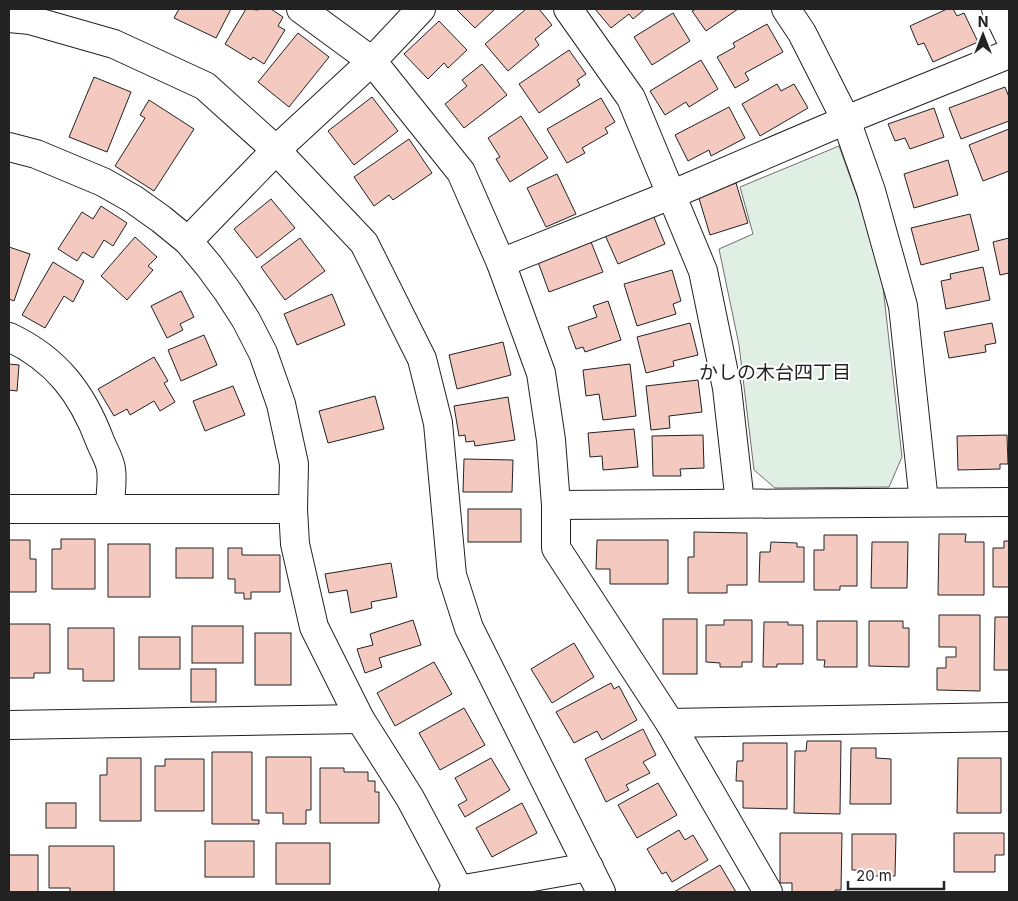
<svg xmlns="http://www.w3.org/2000/svg" width="1018" height="901" font-family="Inter,'Noto Sans JP',sans-serif">
  <style>
    .green { fill: #e0efe3; stroke: #6f6f6f }
    .building { fill: #f3c9c0; stroke: #222 }
    .lines { fill: none; stroke-linecap: round; stroke-linejoin: round }
    .minor-casing { stroke: #222; stroke-width: 30 }
    .tertiary-casing { stroke: #222; stroke-width: 30 }
    .minor { stroke: #fff; stroke-width: 28 }
    .tertiary { stroke: #fff; stroke-width: 28 }
    .labels { text-anchor: middle; stroke-width: 4; stroke-linejoin: round; paint-order: stroke }
    .neighbourhood-label { font-size: 19px; fill: #222; stroke: #fff }
  </style>
  <rect width="100%" height="100%" fill="#fff"/>
  <!-- green -->
  <path class="green" d="M839,146L880,260L902,457L889,487L775,488L754,470L739,345L719,249L753,234L740,187Z"/>
  <!-- building -->
  <g class="building">
    <path d="M179,9H231L216,38L174,18Z"/>
    <path d="M246,9L258,10L259,9H271L283,17L278,26L285,30L264,64L253,57L251,60L225,44Z"/>
    <path d="M456,9H495L475,28Z"/>
    <path d="M526,9H539L552,25L535,39L539,45L508,71L485,44Z"/>
    <path d="M595,9H645L633,19L629,14L611,28Z"/>
    <path d="M696,9H738L706,31L692,11Z"/>
    <path d="M947,9H953L957,16L964,13L978,42L933,62L924,43L918,45L910,26Z"/>
    <path d="M673,13L690,41L652,65L634,37Z"/>
    <path d="M439,21L467,50L448,68L444,63L428,79L404,54Z"/>
    <path d="M767,24L783,52L745,73L749,80L735,88L717,57L735,47L733,43Z"/>
    <path d="M298,33L329,57L289,107L258,82Z"/>
    <path d="M569,50L586,74L577,80L580,85L539,113L519,84Z"/>
    <path d="M701,60L718,89L689,107L686,102L665,115L650,91Z"/>
    <path d="M482,64L507,95L464,128L445,104L467,86L462,80Z"/>
    <path d="M94,77L131,92L107,152L69,137Z"/>
    <path d="M777,84L781,91L794,84L808,108L760,136L742,104Z"/>
    <path d="M1005,87L1009,97V121L961,139L949,108Z"/>
    <path d="M372,97L398,131L354,165L328,131Z"/>
    <path d="M601,98L615,122L605,128L608,133L582,148L585,153L567,163L547,129Z"/>
    <path d="M149,100L194,129L154,191L115,166L145,118L140,115Z"/>
    <path d="M729,107L745,138L711,156L709,150L688,161L675,135Z"/>
    <path d="M934,108L944,137L910,149L905,138L895,141L888,124Z"/>
    <path d="M521,116L548,158L510,182L496,159L500,157L488,138Z"/>
    <path d="M1009,129V171L983,181L969,145Z"/>
    <path d="M409,139L432,173L393,200L389,195L374,206L354,177Z"/>
    <path d="M948,160L958,195L914,208L904,174Z"/>
    <path d="M557,174L576,214L546,227L527,188Z"/>
    <path d="M736,183L748,223L710,235L698,195Z"/>
    <path d="M271,199L295,228L257,258L234,229Z"/>
    <path d="M101,206L127,223L113,246L104,240L93,258L83,252L77,261L58,249L82,212L93,219Z"/>
    <path d="M970,214L979,250L921,265L911,228Z"/>
    <path d="M653,215L665,244L618,264L605,235Z"/>
    <path d="M135,237L157,257L148,266L153,270L127,300L101,276Z"/>
    <path d="M300,238L325,271L285,300L261,267Z"/>
    <path d="M1009,238V273L1000,275L993,242Z"/>
    <path d="M591,242L603,272L549,292L538,262Z"/>
    <path d="M9,247L30,254L14,301L9,299Z"/>
    <path d="M53,262L84,281L73,302L64,296L45,328L22,315Z"/>
    <path d="M983,267L990,300L946,309L941,281L951,279L950,274Z"/>
    <path d="M672,270L681,301L673,304L676,314L637,326L624,284Z"/>
    <path d="M181,291L194,317L180,324L183,330L167,338L151,306Z"/>
    <path d="M332,294L345,325L297,345L284,314Z"/>
    <path d="M608,301L621,340L585,352L583,347L576,349L568,327L597,317L593,306Z"/>
    <path d="M690,323L698,355L673,361L674,366L646,373L637,337Z"/>
    <path d="M992,323L996,343L985,345L986,352L949,358L944,332Z"/>
    <path d="M204,335L217,365L181,381L168,350Z"/>
    <path d="M503,342L511,375L457,389L449,355Z"/>
    <path d="M154,357L168,381L164,383L175,402L160,411L154,401L130,415L127,409L114,416L98,389Z"/>
    <path d="M9,364L19,365L17,391L9,390Z"/>
    <path d="M630,364L636,416L603,420L599,394L586,396L583,370Z"/>
    <path d="M698,380L702,412L669,416L670,428L651,430L646,386Z"/>
    <path d="M233,386L245,415L205,431L193,401Z"/>
    <path d="M375,396L384,429L328,443L319,411Z"/>
    <path d="M508,397L515,440L475,446L474,441L466,442L465,435L459,436L454,406Z"/>
    <path d="M634,429L638,467L603,470L602,456L590,457L588,433Z"/>
    <path d="M703,435L704,468L680,469L681,476H653L652,436Z"/>
    <path d="M1007,435L1008,464H1000V469L958,470L957,436Z"/>
    <path d="M464,459L513,460L512,492H463Z"/>
    <rect x="468" y="509" width="53" height="33"/>
    <path d="M694,532L747,533V585H727V593H688V557H694Z"/>
    <path d="M939,534H966L965,542H984V595H938Z"/>
    <path d="M824,535H857V586H840V590H814V550H824Z"/>
    <path d="M61,539H95V589H52V549H61Z"/>
    <path d="M9,540H30V559H36V592H9Z"/>
    <path d="M597,540H668V584H610V569H596Z"/>
    <path d="M1004,541H1009V587H993V548H1004Z"/>
    <path d="M771,542L797,543V547H804V582H759L760,552H770Z"/>
    <path d="M872,542H908L907,588H871Z"/>
    <rect x="108" y="544" width="42" height="53"/>
    <rect x="176" y="548" width="37" height="30"/>
    <path d="M228,548H242V555H280V592H251V599H244V593H235V579H228Z"/>
    <path d="M391,563L397,597L371,602L372,608L351,613L347,590L329,593L325,574Z"/>
    <path d="M939,615H980V691L937,690V668H946V657H956V647H939Z"/>
    <path d="M995,617H1009V670H994Z"/>
    <rect x="663" y="619" width="34" height="55"/>
    <path d="M413,620L421,645L379,658L382,667L365,673L357,649L373,645L370,634Z"/>
    <path d="M724,620H752V662H742V667H720V663L706,662V625H724Z"/>
    <path d="M817,621H857V667H824L825,660H817Z"/>
    <path d="M869,621H903V628H909V667L869,666Z"/>
    <path d="M764,622H788V625H803V664H777V667H763Z"/>
    <path d="M9,624H50V673H34V678H9Z"/>
    <rect x="192" y="626" width="51" height="37"/>
    <path d="M68,628H114V681H83V669H68Z"/>
    <rect x="255" y="633" width="36" height="52"/>
    <rect x="139" y="637" width="41" height="32"/>
    <path d="M574,643L594,677L552,703L531,669Z"/>
    <path d="M434,662L452,694L395,726L377,693Z"/>
    <rect x="191" y="669" width="25" height="33"/>
    <path d="M611,683L614,689L619,686L637,720L602,740L597,731L574,743L556,712Z"/>
    <path d="M464,708L485,745L440,770L419,733Z"/>
    <path d="M643,729L656,755L643,762L650,773L626,785L629,790L606,802L585,759Z"/>
    <path d="M807,741H841L840,814L794,813L795,751H806Z"/>
    <path d="M743,743H787V809L743,808V781H736L737,761H743Z"/>
    <path d="M851,748H876V758L891,759V804H850Z"/>
    <path d="M212,752H252V820H259V824H212Z"/>
    <path d="M266,757H311V810H306V824H283V813H266Z"/>
    <path d="M107,758H141V821H100V775H107Z"/>
    <path d="M491,758L510,790L465,817L458,805L467,800L455,778Z"/>
    <path d="M958,758H1001V813H957Z"/>
    <path d="M165,759H204V811H155V766H165Z"/>
    <path d="M320,768H344V772H368V781H375V792H379V823H320Z"/>
    <path d="M658,783L677,815L637,838L618,805Z"/>
    <rect x="46" y="803" width="30" height="25"/>
    <path d="M522,803L537,833L492,857L476,828Z"/>
    <path d="M679,830L685,840L693,835L708,860L672,882L666,872L662,874L647,849Z"/>
    <path d="M780,833H842L841,890H835V892H792V883H780Z"/>
    <path d="M954,833H1004V855H995V872H954Z"/>
    <path d="M852,834H896L895,876H863V870H852Z"/>
    <rect x="205" y="841" width="49" height="36"/>
    <rect x="276" y="843" width="54" height="41"/>
    <path d="M49,846H114V892H70V888H49Z"/>
    <rect x="9" y="855" width="29" height="37"/>
    <path d="M720,865L736,892H674Z"/>
  </g>
  <g class="lines">
    <defs>
      <g id="minor">
        <path d="M301,9L372,61L461,172L501,263L541,373L551,440L556,505V548L670,723L768,892"/>
        <path d="M568,9L631,98L703,271L727,388L740,503"/>
        <path d="M786,9L802,33L846,120L871,191L903,306L924,502"/>
        <path d="M996,9L1009,36"/>
        <path d="M9,147L36,154L103,182L133,199L161,219L188,241L209,266L228,292L246,320L263,353L281,404L294,464L293,509L295,544L314,627L360,719L410,798L459,890"/>
        <path d="M188,241L276,150L372,61L421,9"/>
        <path d="M501,263L673,194L846,120L1009,54"/>
        <path d="M9,337C56,359 82,393 100,441C103,449 110,460 111,469C113,481 110,495 110,508"/>
        <path d="M556,505L1009,502"/>
        <path d="M9,509H293"/>
        <path d="M670,723L1009,717"/>
        <path d="M9,725L360,719"/>
        <path d="M453,892L459,890L589,867"/>
      </g>
      <path id="tertiary" d="M9,18L30,20L114,44L205,86L276,150L364,243L422,359L438,423L452,575L469,628L601,892"/>
    </defs>
    <!-- minor casing -->
    <use href="#minor" class="minor-casing"/>
    <!-- tertiary casing -->
    <use href="#tertiary" class="tertiary-casing"/>
    <!-- minor -->
    <use href="#minor" class="minor"/>
    <!-- tertiary -->
    <use href="#tertiary" class="tertiary"/>
  </g>
  <g class="labels">
    <!-- neighbourhood labels -->
    <g class="neighbourhood-label">
      <text x="775" y="379">かしの木台四丁目</text>
    </g>
  </g>
  <!-- border -->
  <rect width="1018" height="901" fill="none" stroke="#222222" stroke-width="20"/>
  <!-- north arrow -->
  <g transform="translate(983 35)" stroke="#ffffff" stroke-width="4" paint-order="stroke">
  <path d="M0-4L9 19L0 12L-9 19Z" fill="#222222"/>
  <text y="-8" font-size="14" font-weight="bold" text-anchor="middle" fill="#222222">N</text>
  </g>
  <!-- scale -->
  <path d="M848 881v8h96v-8" fill="none" stroke="#222222" stroke-width="2.5"/>
  <text x="856" y="881" font-size="15" fill="#222222" stroke="#ffffff" stroke-width="4" paint-order="stroke">20 m</text>
</svg>
